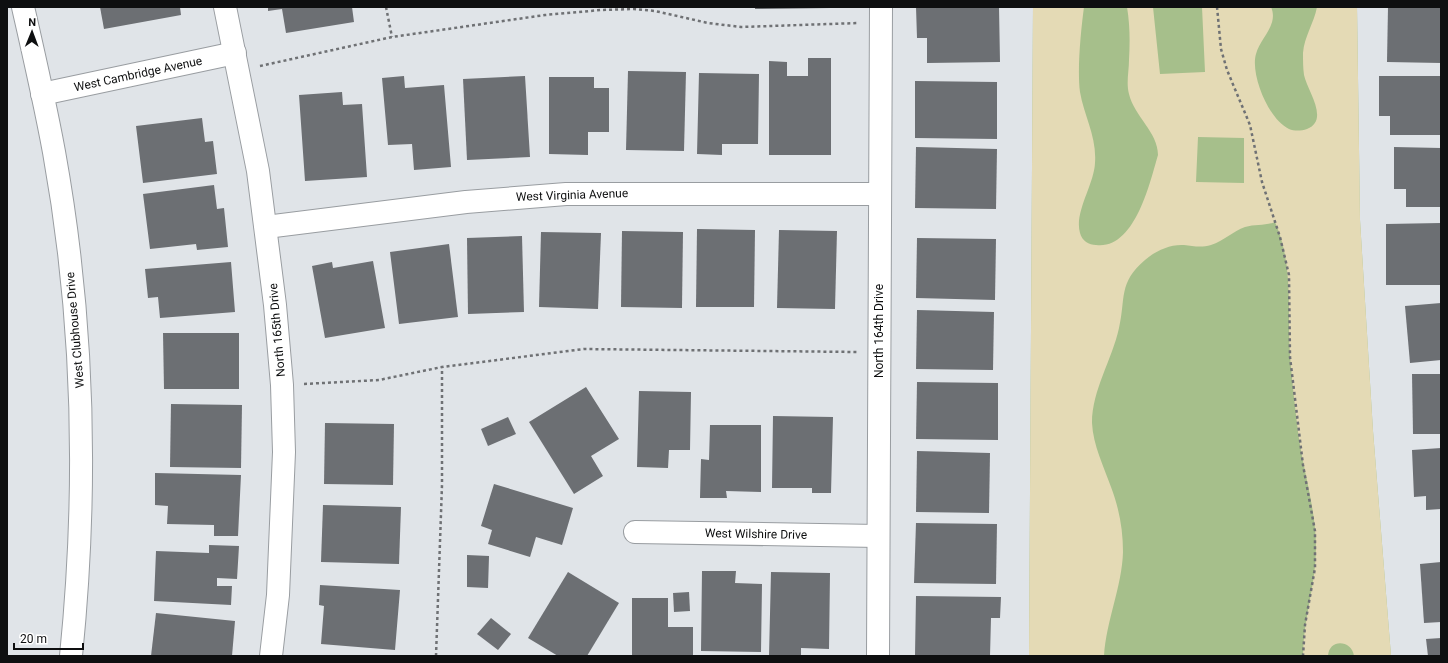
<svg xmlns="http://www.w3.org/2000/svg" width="1448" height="663" font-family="Roboto,sans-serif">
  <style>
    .green { fill: #a6bf8b }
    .sand { fill: #e4dab5; fill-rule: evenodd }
    .building { fill: #6c6f73 }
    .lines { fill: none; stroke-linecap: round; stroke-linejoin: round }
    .minor-casing { stroke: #999da1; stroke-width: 24 }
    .tertiary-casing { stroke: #999da1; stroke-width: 24 }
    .path { stroke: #6f7174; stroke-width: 2.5; stroke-dasharray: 3 3; stroke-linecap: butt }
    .minor { stroke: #fff; stroke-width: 22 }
    .tertiary { stroke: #fff; stroke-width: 22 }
    .labels { text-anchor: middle; stroke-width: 3; stroke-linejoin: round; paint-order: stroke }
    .street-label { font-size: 12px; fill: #0e0f10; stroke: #fff }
  </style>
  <rect width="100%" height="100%" fill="#e0e4e8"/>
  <!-- green -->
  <path class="green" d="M1033,7H1357L1360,220L1373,431L1391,656H1029Z"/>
  <!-- sand -->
  <path class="sand" d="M1033,7H1084C1081,29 1077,70 1080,92C1084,116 1097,137 1095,163C1094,185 1074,212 1080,233C1082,241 1089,245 1096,245C1135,250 1150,182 1158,155C1158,132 1134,116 1129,94C1126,83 1129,71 1129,60C1130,42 1130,25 1127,7H1153L1160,74L1205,72L1202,7H1271C1279,25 1260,38 1256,54C1250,75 1269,120 1289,129C1294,131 1301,131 1307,129C1330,120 1307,90 1304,75C1303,68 1303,61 1303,53C1304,37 1314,23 1317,7H1357L1360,220L1373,431L1391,656H1354C1352,640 1329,638 1328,656H1303C1303,620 1316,584 1316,548C1316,509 1303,470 1298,432C1295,407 1292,381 1290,356C1287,311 1294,265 1275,222C1265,226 1255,224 1245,227C1233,231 1224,241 1211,245C1201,248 1193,246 1184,245C1170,244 1155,251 1145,260C1118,283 1126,298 1119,328C1112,360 1092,390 1092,423C1093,445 1104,467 1111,487C1119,508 1123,529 1123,552C1122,587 1106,621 1104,656H1029ZM1198,137L1244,138V183L1196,182Z"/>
  <!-- building -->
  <g class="building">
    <path d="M100,7H180L181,15L104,29Z"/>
    <path d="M268,7H352L354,22L286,33L282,9L268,11Z"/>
    <path d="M755,7H831V8L755,9Z"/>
    <path d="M916,7H999L1000,62L927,63V38H917Z"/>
    <path d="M1388,7H1441V63L1387,62Z"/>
    <path d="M808,58H831V155H769V61L787,62V76H808Z"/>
    <path d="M628,71L686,72L684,151L626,150Z"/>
    <path d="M699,73L759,74L758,144H722V155L697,154Z"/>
    <path d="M404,76L405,88L444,85L451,167L414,170L412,144L388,145L382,78Z"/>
    <path d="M525,76L530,157L467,160L463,79Z"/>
    <path d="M1379,76H1441V135H1390V116H1379Z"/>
    <path d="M549,77H594V88H609V132H588V155L549,154Z"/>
    <path d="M915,81L997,82V139L915,138Z"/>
    <path d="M342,92L343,105L362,104L367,177L305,181L299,95Z"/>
    <path d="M202,118L205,142L213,141L217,174L143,183L136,126Z"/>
    <path d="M916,147L997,149L996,209L915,208Z"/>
    <path d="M1394,147L1441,148V207H1406V189H1394Z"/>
    <path d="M214,185L217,209L224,208L228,247L197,250L196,244L150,249L143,194Z"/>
    <path d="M1441,223V285H1386V224Z"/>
    <path d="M697,229L755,230L754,307H696Z"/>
    <path d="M779,230L837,231L835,309L777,308Z"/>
    <path d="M622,231L683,232L682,308L621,307Z"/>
    <path d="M541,232L601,233L598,309L539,307Z"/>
    <path d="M522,236L524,312L468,314L467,238Z"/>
    <path d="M917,238L996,239L995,300L916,298Z"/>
    <path d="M449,244L458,317L399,324L390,252Z"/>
    <path d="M373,261L385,328L325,338L312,266L332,262L333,268Z"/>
    <path d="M231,262L235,312L160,318L158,297L148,298L145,269Z"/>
    <path d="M1441,303V360L1410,363L1405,306Z"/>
    <path d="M917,310L994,312L993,370L916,369Z"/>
    <path d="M163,333H239V389H164Z"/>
    <path d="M1412,374H1441V434H1413Z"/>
    <path d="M917,382L998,383V440L916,439Z"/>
    <path d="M586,387L619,439L591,456L603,476L574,494L529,422Z"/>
    <path d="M639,391L691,392L690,450H669L668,468L637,467Z"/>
    <path d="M171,404L242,405L241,468L170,467Z"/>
    <path d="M773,416L833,417L831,493H812V488H772Z"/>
    <path d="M508,417L516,434L488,446L481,429Z"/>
    <path d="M325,423L394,424L393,485L324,484Z"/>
    <path d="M710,425H761V492L726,491L727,498H700L701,459L709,460Z"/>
    <path d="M1441,448V509L1426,510V496L1414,497L1412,450Z"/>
    <path d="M917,451L990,453L989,513L916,512Z"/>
    <path d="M155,473L241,475L238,536H214V525L167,524L168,506L155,505Z"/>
    <path d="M494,484L573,508L562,545L536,537L530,557L488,544L492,530L481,526Z"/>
    <path d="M323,505L401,507L399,564L321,562Z"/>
    <path d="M916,523L997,524L996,584L914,583Z"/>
    <path d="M209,545L239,546L237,579L217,578V586H232L231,605L154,601L156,551L209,553Z"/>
    <path d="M467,555L489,556L488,588L467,587Z"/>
    <path d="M1441,562V622L1424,623L1420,564Z"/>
    <path d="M702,571H736L735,583L762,584L761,652L701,651Z"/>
    <path d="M568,572L619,603L587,656H558L528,638Z"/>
    <path d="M771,572L830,573L829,649L801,648V656H769Z"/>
    <path d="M320,585L400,590L395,650L321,644L324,606L319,605Z"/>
    <path d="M689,592L690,611L674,612L673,593Z"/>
    <path d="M916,596L1001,597L1000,618H991L990,656L915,655Z"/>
    <path d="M632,598H668V627H693V656H632Z"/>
    <path d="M156,613L235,621L232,656H151Z"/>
    <path d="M491,618L511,634L498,650L477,634Z"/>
    <path d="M1441,638V656H1428L1426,639Z"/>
  </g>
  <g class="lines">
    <defs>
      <g id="minor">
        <path d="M225,7L258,171L275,305L282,385L284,452L278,595L271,656"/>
        <path d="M42,94L235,53"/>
        <path d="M266,227L466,202L566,194H879"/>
        <path d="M635,532L878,536"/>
        <path d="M878,656L881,7"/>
      </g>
      <path id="tertiary" d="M23,7C34,55 45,103 54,152C84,318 88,488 71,656"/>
    </defs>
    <!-- minor casing -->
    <use href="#minor" class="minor-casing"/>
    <!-- tertiary casing -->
    <use href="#tertiary" class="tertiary-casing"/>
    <!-- path -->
    <g class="path">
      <path d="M386,7L392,37"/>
      <path d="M1217,7L1221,49L1227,70L1250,125L1262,182L1280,237L1289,275L1290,357L1303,465L1315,531V568L1305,625L1303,656"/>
      <path d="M260,66L392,37L545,15L601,10L634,9L655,11L708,23L741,27L859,23"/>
      <path d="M304,384L379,380L442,367L584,349L857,352"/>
      <path d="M436,656L442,485V367"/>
    </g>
    <!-- minor -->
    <use href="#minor" class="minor"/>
    <!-- tertiary -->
    <use href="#tertiary" class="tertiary"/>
  </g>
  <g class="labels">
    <!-- street labels -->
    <g class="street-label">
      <text transform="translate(138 74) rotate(-12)" y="4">West Cambridge Avenue</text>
      <text transform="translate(572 195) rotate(-2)" y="4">West Virginia Avenue</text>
      <text transform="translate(75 330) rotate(-95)" y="4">West Clubhouse Drive</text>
      <text transform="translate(277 330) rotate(-95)" y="4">North 165th Drive</text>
      <text transform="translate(879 331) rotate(-90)" y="4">North 164th Drive</text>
      <text transform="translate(756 534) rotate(1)" y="4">West Wilshire Drive</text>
    </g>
  </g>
  <!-- border -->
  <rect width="1448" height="663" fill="none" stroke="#0e0f10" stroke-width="16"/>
  <!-- north arrow -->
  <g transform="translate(32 32) rotate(1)" stroke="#ffffff" stroke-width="3" paint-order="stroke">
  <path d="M0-3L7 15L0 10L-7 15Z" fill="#0e0f10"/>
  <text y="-6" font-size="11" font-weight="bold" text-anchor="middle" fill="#0e0f10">N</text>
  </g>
  <!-- scale -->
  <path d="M14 643v6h69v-6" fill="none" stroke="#0e0f10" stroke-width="2"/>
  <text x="20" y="643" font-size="12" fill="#0e0f10" stroke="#ffffff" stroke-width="3" paint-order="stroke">20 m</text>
</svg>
